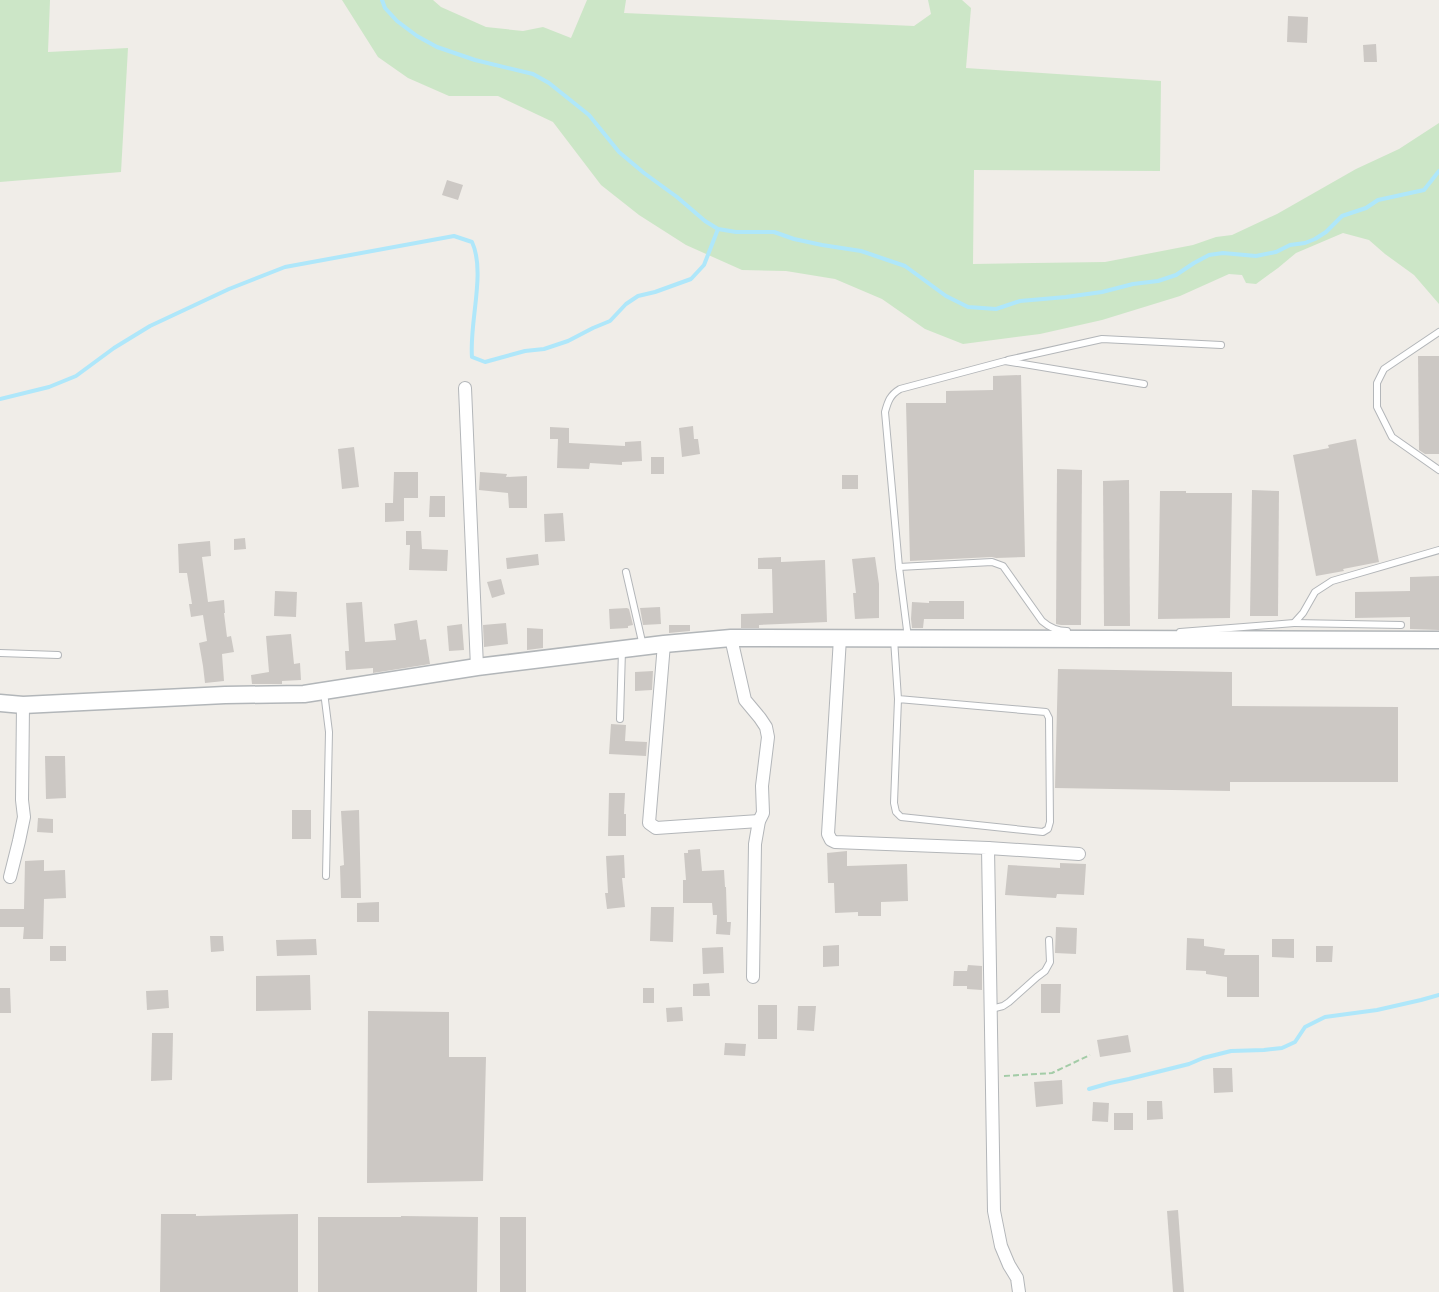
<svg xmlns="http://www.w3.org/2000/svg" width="1439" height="1292" font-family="Commissioner,sans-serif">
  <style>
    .green { fill: #cce6c7 }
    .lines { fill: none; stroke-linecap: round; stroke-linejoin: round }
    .stream { stroke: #afe7fa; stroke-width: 4 }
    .building { fill: #ccc8c4 }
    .lane-casing { stroke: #b3b6b9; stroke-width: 8 }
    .street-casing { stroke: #b3b6b9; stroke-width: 14 }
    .secondary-casing { stroke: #b2b6b9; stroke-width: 19 }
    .path { stroke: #a3cca7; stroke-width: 2; stroke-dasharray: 6 3; stroke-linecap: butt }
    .lane { stroke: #fff; stroke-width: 6 }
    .street { stroke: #fff; stroke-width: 12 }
    .secondary { stroke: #fff; stroke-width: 16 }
  </style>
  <rect width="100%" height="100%" fill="#f0ede8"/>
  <!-- green -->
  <g class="green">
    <path d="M0,0H50L48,52L128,48L121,172L0,182Z"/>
    <path d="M342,0H433L441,7L486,27L523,31L543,27L571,38L587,0H626L624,13L914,26L931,14L928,0H962L971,8L966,68L1161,81L1160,171L974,170L973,264L1105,262L1193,245L1216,237L1232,235L1277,214L1356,169L1399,149L1439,123V304L1414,275L1385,254L1369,240L1343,233L1296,253L1278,268L1256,284L1246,283L1242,275L1229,274L1180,296L1102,320L1040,334L963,344L925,329L882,299L835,279L786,271L742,270L686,245L639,215L601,185L553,122L498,96H449L408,78L378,57Z"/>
  </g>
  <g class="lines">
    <!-- stream -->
    <g class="stream">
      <path d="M382,0L385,8L397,21L417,36L437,47L475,60L533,74L549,83L589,115L619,152L644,173L677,197L705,221L718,229L736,232H774L794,239L822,245L861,251L905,266L946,296L968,307L996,309L1020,301L1066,297L1102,292L1133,284L1158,281L1176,275L1194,263L1209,255L1223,253L1256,256L1276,252L1290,245L1305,243L1315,239L1326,232L1342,216L1366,208L1378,200L1424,190L1439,171"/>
      <path d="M0,399L49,387L76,376L114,348L150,326L229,289L285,267L454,236L472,242C486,272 469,323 472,357L485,362L525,351L544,349L568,341L593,328L610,321L626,304L638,296L655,292L691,279L704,265L718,229"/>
      <path d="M1089,1089L1110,1083L1129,1079L1189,1064L1203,1058L1231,1051L1264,1050L1282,1048L1295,1042L1305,1027L1325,1017L1377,1010L1421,1000L1439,995"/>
    </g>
  </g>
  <!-- building -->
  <g class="building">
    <path d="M1288,16L1308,17L1307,43L1287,42Z"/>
    <path d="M1376,44L1377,62H1364L1363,45Z"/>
    <path d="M447,180L463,185L458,200L442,195Z"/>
    <path d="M1418,356H1439V454H1425L1419,450Z"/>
    <path d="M1021,375L1025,557L996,558L992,557L910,561L906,403H946V391L993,390V376Z"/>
    <path d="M693,426L694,439H698L700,454L682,457L679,428Z"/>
    <path d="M550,427L569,428V443L625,446V442L641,441L642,461L622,462V465L590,463L589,469L557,468L558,439H550Z"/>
    <path d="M1356,439L1379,562L1343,569L1344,571L1316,576L1293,455L1329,448L1328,445Z"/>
    <path d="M354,447L359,487L342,489L338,449Z"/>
    <rect x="651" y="457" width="13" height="17"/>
    <path d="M1057,469L1082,470L1081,625H1061L1056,624Z"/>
    <path d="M394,472H418V498H404V521L385,522V503H393Z"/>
    <path d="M480,472L507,474L506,477L527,476V508H509L508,493L479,490Z"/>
    <rect x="842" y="475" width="16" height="14"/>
    <path d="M1129,480L1130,626H1104L1103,481Z"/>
    <path d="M1252,490L1279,491L1278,616H1250Z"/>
    <path d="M1160,491H1186V493H1232L1230,618L1158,619Z"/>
    <path d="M430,496H445V517H429Z"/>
    <path d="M563,513L565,541L545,542L544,514Z"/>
    <path d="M406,531H421L422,549L448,550L447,571L409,570L410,545H406Z"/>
    <path d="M245,538L246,549L234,550V539Z"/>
    <path d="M210,541L211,556L202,557L208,602L224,600L225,613H224L227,637L231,636L234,652L222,654L224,681L205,683L203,666L199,643L207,641L203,615L191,617L189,604H192L187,573H179L178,544Z"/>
    <path d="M538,554L539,565L507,569L506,558Z"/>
    <path d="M781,557V562L825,560L827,622L759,625V628H741V614L773,613L772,569H758V558Z"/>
    <path d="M875,557L879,584V618L855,619L853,593H856L852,559Z"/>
    <path d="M1439,576V630L1410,629V617L1355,618V592L1410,591V577Z"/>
    <path d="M501,579L505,594L492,598L487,582Z"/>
    <path d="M275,591L297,592L296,617L274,616Z"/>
    <path d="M929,601H964V619H924L923,628H912L911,619L912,602L929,603Z"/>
    <path d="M362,602L365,642L396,640L394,624L417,620L420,640L426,639L430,664L373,673V668L346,670L345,651H349L346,603Z"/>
    <path d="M660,607L661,624L643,625L640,608Z"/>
    <path d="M627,608L629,609L633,625L628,626V628L610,629L609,609Z"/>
    <path d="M506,623L508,644L484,647L483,625Z"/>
    <path d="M462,624L464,650L449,651L447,626Z"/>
    <path d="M669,625H690V631L669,633Z"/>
    <path d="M527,628L543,629V648L527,650Z"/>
    <path d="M291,634L294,664L300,663L301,680L282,681V684H252L251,675L269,672L266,636Z"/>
    <path d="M1058,669L1232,672V706L1398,707V782H1230V791L1055,788Z"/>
    <path d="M653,671L652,690L635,691V672Z"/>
    <path d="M611,724L626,725L625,741L647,742L646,756L609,754Z"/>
    <path d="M45,756H65L66,798L46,799Z"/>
    <path d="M609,793H625L624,814H626V836H608Z"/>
    <rect x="292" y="810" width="19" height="29"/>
    <path d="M359,810L361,898H341L340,866L344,865L341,811Z"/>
    <path d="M38,818L53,819V833L37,832Z"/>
    <path d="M700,849L702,871L724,870L725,887H726L727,922H731L730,935L716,934L717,915H713L712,903H683V880H686L684,853H688V850Z"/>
    <path d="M847,851V866L907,864L908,901L881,902V916H858V912L835,913L834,883H828L827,853Z"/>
    <path d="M624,855L625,878H622L625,907L607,909L605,893H608L606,856Z"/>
    <path d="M44,860V871L65,870L66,898L44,899L43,939H23L24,927H0V909H24L25,861Z"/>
    <path d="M1060,863L1086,864L1084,895L1057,894L1056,898L1005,895L1008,865L1060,868Z"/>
    <path d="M379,902V922H357V903Z"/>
    <path d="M651,907H674L673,942L650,941Z"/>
    <path d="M1056,927L1077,928L1076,954L1055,953Z"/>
    <path d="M210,936H223L224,951L211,952Z"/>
    <path d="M1187,938L1204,939V946L1225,949L1224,955H1259V997H1227V977L1206,974V971L1186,970Z"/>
    <path d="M316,939L317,955L277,956L276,940Z"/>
    <path d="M1272,939H1294V958L1272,957Z"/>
    <path d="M839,945V966L823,967V946Z"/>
    <rect x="50" y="946" width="16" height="15"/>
    <path d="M1316,946H1333L1332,962H1316Z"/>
    <path d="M723,947L724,973L703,974L702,948Z"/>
    <path d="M968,965L982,966V990L967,989V986H953L954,971H967Z"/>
    <path d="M310,975L311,1010L256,1011V976Z"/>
    <path d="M709,983L710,996H693V984Z"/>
    <path d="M1041,984H1061L1060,1013H1041Z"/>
    <path d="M0,988H10L11,1013H0Z"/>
    <rect x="643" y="988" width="11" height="15"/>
    <path d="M168,990L169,1008L147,1010L146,991Z"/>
    <rect x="758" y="1005" width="19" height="34"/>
    <path d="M798,1006H816L814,1031L797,1030Z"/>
    <path d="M682,1007L683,1021L667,1022L666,1008Z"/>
    <path d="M368,1011L449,1012V1057H486L483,1181L367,1183Z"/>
    <path d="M152,1033H173L172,1080L151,1081Z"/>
    <path d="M1128,1035L1131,1052L1100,1057L1097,1040Z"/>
    <path d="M725,1043L746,1044L745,1056L724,1055Z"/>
    <path d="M1213,1068H1232L1233,1092L1214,1093Z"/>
    <path d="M1062,1080L1063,1104L1036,1107L1034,1082Z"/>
    <path d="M1147,1101H1162L1163,1119L1147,1120Z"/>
    <path d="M1093,1102L1109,1103L1108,1122L1092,1121Z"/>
    <rect x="1114" y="1113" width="19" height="17"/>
    <path d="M1178,1210L1184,1292H1173L1167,1211Z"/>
    <path d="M161,1214H196V1216L298,1214V1292H160Z"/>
    <path d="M401,1216L478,1217L477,1292H318V1217H401Z"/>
    <rect x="500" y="1217" width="26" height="75"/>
  </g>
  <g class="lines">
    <defs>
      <g id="lane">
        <path d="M1439,332L1384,369L1377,383V407L1392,437L1439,470"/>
        <path d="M1008,360L1102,339L1221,345"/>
        <path d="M899,567L992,562L1003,566L1042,621C1050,628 1057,631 1067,631"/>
        <path d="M626,572L643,646"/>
        <path d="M1294,623L1401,625"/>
        <path d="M1180,632L1294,623L1303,613L1315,592L1332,581L1439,550"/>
        <path d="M908,638L899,567L885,412C888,401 890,395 900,389L1005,361L1144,384"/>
        <path d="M894,639L898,699L894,803L896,812L901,817L1043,832L1048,829L1050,822L1049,718L1046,712L898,699"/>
        <path d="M0,653L58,655"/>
        <path d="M324,692L329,732L326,876"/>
        <path d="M620,719L622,650"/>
        <path d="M991,1009L1003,1006L1009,1002L1037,977L1045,971L1050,962L1049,940"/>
      </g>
      <g id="street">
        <path d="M465,388L477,667"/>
        <path d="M731,638L745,700L760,718L766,727L768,737L762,786L763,813L759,821L755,844L753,977"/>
        <path d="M840,638L828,834L831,840L835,842L988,848L994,1211L1001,1246L1009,1265L1017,1278L1019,1292"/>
        <path d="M664,644L649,823L656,828L759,821"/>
        <path d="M988,848L1079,854"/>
        <path d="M10,877L19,841L24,817L22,800L23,705"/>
      </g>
      <path id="secondary" d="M0,703L23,705L225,695L304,694L477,667L664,644L731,638L1439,640"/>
    </defs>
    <!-- lane casing -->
    <use href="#lane" class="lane-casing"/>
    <!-- street casing -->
    <use href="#street" class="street-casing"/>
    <!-- secondary casing -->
    <use href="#secondary" class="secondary-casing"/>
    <!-- path -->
    <path class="path" d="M1004,1076L1052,1073L1090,1055"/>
    <!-- lane -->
    <use href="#lane" class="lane"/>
    <!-- street -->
    <use href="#street" class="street"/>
    <!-- secondary -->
    <use href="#secondary" class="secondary"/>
  </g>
</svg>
